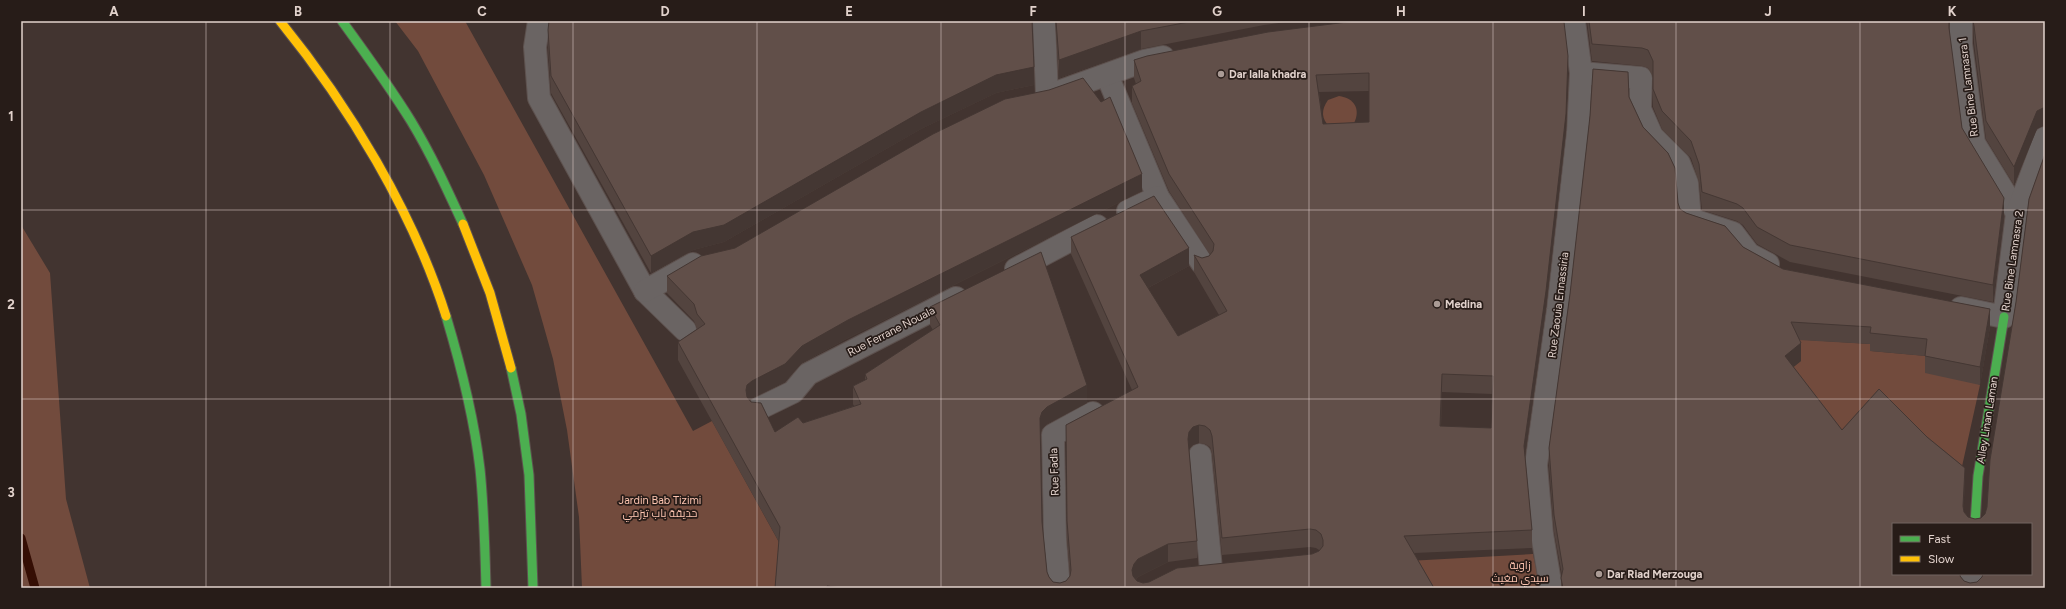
<svg xmlns="http://www.w3.org/2000/svg" width="2066" height="609" font-family="Figtree,Cairo,sans-serif">
  <style>
    .green { fill: #724b3d }
    .lines { fill: none; stroke-linecap: round; stroke-linejoin: round }
    .stream { stroke: #350e04; stroke-width: 9 }
    .street-casing { stroke: #5d514e; stroke-width: 24 }
    .fast-casing { stroke: #5d514e; stroke-width: 11 }
    .slow-casing { stroke: #5d514e; stroke-width: 11 }
    .street { stroke: #6a6463; stroke-width: 22 }
    .fast { stroke: #4caf50; stroke-width: 9 }
    .slow { stroke: #ffc107; stroke-width: 9 }
    .wall { fill: #53443f; fill-rule: evenodd }
    .shaded-wall { fill: #443733 }
    .building { fill: #614f49; stroke: #443733; fill-rule: evenodd }
    .grid { fill: none; stroke: #e2d2cc; stroke-width: 1; stroke-opacity: 0.55 }
    .poi-dot { fill: #aa9b95; stroke: #271c18; stroke-width: 1.5 }
    .labels { text-anchor: middle; stroke-width: 3.5; stroke-linejoin: round; paint-order: stroke }
    .poi-label { font-size: 11px; font-weight: bold; fill: #e2d2cc; stroke: #271c18; text-anchor: start }
    .street-label { font-size: 11px; fill: #e2d2cc; stroke: #271c18 }
    .park-label { font-size: 11px; fill: #fdc4b0; stroke: #271c18 }
    .neatline { fill: none; stroke: #e2d2cc; stroke-width: 1.5 }
    .grid-label { font-size: 13px; text-anchor: middle; font-weight: bold; fill: #e2d2cc }
  </style>
  <rect width="100%" height="100%" fill="#423430"/>
  <!-- green -->
  <g class="green">
    <path d="M395,21H465L693,431L712,421L780,544L776,588H582L579,517L567,430L553,359L532,285L484,175L418,51Z"/>
    <path d="M1339,96C1354,98 1361,109 1354,123L1330,127C1321,119 1321,110 1328,100Z"/>
    <path d="M21,225L50,273L66,499L90,588H21Z"/>
    <path d="M1791,339L1871,344V351L1927,356L1980,385L1961,471L1840,445L1785,374Z"/>
    <path d="M1533,554L1540,588H1424L1408,561Z"/>
  </g>
  <g class="lines">
    <!-- stream -->
    <path class="stream" d="M21,538L35,588"/>
    <defs>
      <g id="street">
        <path d="M539,21L535,47L539,98L645,291L685,330"/>
        <path d="M1044,21L1047,95"/>
        <path d="M1961,21V44L1974,143L2017,213"/>
        <path d="M1581,73L1641,78L1640,109L1652,136L1679,163L1687,183L1690,219L1733,233L1749,254L1768,264"/>
        <path d="M1107,75L1158,197L1202,263"/>
        <path d="M1058,92L1144,61L1163,57"/>
        <path d="M1128,211L1158,197"/>
        <path d="M1016,269L1097,226"/>
        <path d="M645,291L693,264"/>
        <path d="M1961,308L2004,317L2017,213L2045,138"/>
        <path d="M758,409L793,392L808,374L956,298"/>
        <path d="M1200,455L1211,569"/>
        <path d="M1059,588L1055,539L1053,435L1093,413"/>
        <path d="M1551,588L1542,534L1536,465L1558,310L1578,132L1581,73L1574,21"/>
        <path d="M1971,588L1972,574"/>
      </g>
      <g id="fast">
        <path d="M342,21C366,54 390,87 411,121C431,154 447,189 463,224"/>
        <path d="M446,316C461,366 474,417 480,469C484,508 485,548 486,588"/>
        <path d="M511,368L521,414L529,475L533,588"/>
        <path d="M1975,524L1978,476L2004,317"/>
      </g>
      <g id="slow">
        <path d="M280,21C349,106 413,212 446,316"/>
        <path d="M463,224L490,293L511,368"/>
      </g>
    </defs>
    <!-- street casing -->
    <use href="#street" class="street-casing"/>
    <!-- fast casing -->
    <use href="#fast" class="fast-casing"/>
    <!-- slow casing -->
    <use href="#slow" class="slow-casing"/>
    <!-- street -->
    <use href="#street" class="street"/>
    <!-- fast -->
    <use href="#fast" class="fast"/>
    <!-- slow -->
    <use href="#slow" class="slow"/>
  </g>
  <!-- wall -->
  <g class="wall">
    <path d="M1055,21H1293L1264,25L1141,49L1059,78Z"/>
    <path d="M1587,21H1950L1949,33L1962,128L2004,216L1993,302L1790,262L1757,244L1743,225L1737,221L1702,210L1699,182L1691,158L1662,129L1653,107V77L1648,68L1642,66L1592,61Z"/>
    <path d="M1973,21H2045V126H2043L2037,129L2014,185L1986,139L1974,43Z"/>
    <path d="M548,30L1034,85L996,93L921,129L724,242L693,250L651,273L551,93L548,47Z"/>
    <path d="M1134,60L1568,74L1566,131L1546,308L1525,456L1532,530V548L1414,553L1434,588H775L779,542L678,360V342L697,329L694,321L667,293V276L1142,191L848,338L802,363L785,382L752,398L750,400L775,432L854,406L853,404V386L865,380V374L933,330L930,325V307L1087,403L1047,424L1042,429L1041,434L1042,522L1047,572L1049,577L1053,582L1060,583L1066,581L1070,576V575L1067,538L1066,425L1132,390L1071,254V237L1189,266L1148,288L1178,336L1219,315L1194,272V255L1202,258L1209,256L1210,255L1169,191L1132,103V86L1136,84L1134,78ZM1369,91V122L1323,124L1319,92ZM1442,392L1492,394L1491,428L1441,426ZM1199,443L1205,444L1210,447L1212,453L1222,555L1310,547L1316,548L1319,550V551L1312,554L1143,583L1137,581L1136,579L1138,577L1168,562L1197,558V541L1189,449L1193,445Z"/>
    <path d="M1593,69L1628,72L1629,97L1643,127L1668,153L1675,168L1678,203L1680,209L1686,213L1725,226L1743,247L1783,269L1990,309V327L1980,385L1925,373V356L1870,351V344L1799,340L1801,343V361L1793,367L1842,430L1879,389L1927,437L1965,468V485L1963,510L1964,512L1968,517L1975,519L1981,518L1985,514L1987,507L1990,460L2016,302L2029,199L2045,154V588H1561V578L1562,575L1554,532L1549,465V448L1570,294L1590,116ZM1893,524H2031V574H1983L1982,577L1977,582L1970,583L1964,581L1960,576V574H1893Z"/>
  </g>
  <!-- shaded-wall -->
  <g class="shaded-wall">
    <path d="M1141,31V49L1059,78V60Z"/>
    <path d="M1568,56V74L1566,131L1546,308L1524,463V446Z"/>
    <path d="M1034,67V85L996,93L921,129L724,242L693,250L651,273V256L693,232L921,112L996,75Z"/>
    <path d="M2043,108V126L2037,129L2014,185V167L2037,111Z"/>
    <path d="M1142,174V191L848,338L802,363L785,382L752,398L747,402L746,390L747,385L752,381L802,346L848,320Z"/>
    <path d="M2004,198V216L1993,302V285Z"/>
    <path d="M1189,248V266L1140,292V275Z"/>
    <path d="M1990,309V327L1980,385V367Z"/>
    <path d="M1801,343V361L1785,374V356Z"/>
    <path d="M1442,374V392L1440,443V426Z"/>
    <path d="M1087,385V403L1047,424L1042,429L1040,435V418L1042,412L1047,407Z"/>
    <path d="M1199,425V443L1193,445L1189,449L1188,439L1189,432L1193,427Z"/>
    <path d="M1965,468V485L1963,523V506Z"/>
    <path d="M1168,544V562L1138,577L1134,581L1132,570L1134,564L1138,559Z"/>
  </g>
  <!-- building -->
  <g class="building">
    <path d="M549,21H1032L1034,67L996,75L921,112L724,225L693,232L651,256L551,76L548,30Z"/>
    <path d="M1056,21H1194L1141,31L1059,60Z"/>
    <path d="M1355,21H1552L1564,22L1568,56L1566,114L1546,291L1524,446L1532,530L1404,536L1434,588H841L827,586V588H775L780,527L678,342L705,324L697,314L694,304L667,276L701,256L735,248L933,134L1005,99L1049,90L1083,78L1101,102L1110,97L1142,174L848,320L802,346L785,364L752,381L747,385L746,390L747,397L751,402L761,403L775,432L798,417L803,423L861,404L853,386L867,379L865,374L940,325L930,307L1041,252L1087,385L1047,407L1042,412L1040,418L1042,522L1047,572L1049,577L1053,582L1060,583L1066,581L1070,576L1071,570L1067,521L1066,425L1138,387L1071,237L1154,196L1189,248L1140,275L1178,336L1227,311L1194,255L1202,258L1209,256L1213,251L1214,244L1169,174L1132,86L1141,81L1134,60L1147,56L1268,32ZM1369,73V122L1323,124L1316,75ZM1442,374L1493,376L1491,428L1440,426ZM1199,425L1205,426L1210,430L1212,436L1222,538L1310,529L1316,530L1321,534L1323,540V546L1319,551L1312,554L1177,568L1149,582L1143,583L1137,581L1133,576L1132,570L1134,564L1138,559L1168,544L1197,541L1188,439L1189,432L1193,427Z"/>
    <path d="M1589,21H1949V28L1962,128L2004,198L1993,285L1790,245L1757,227L1743,208L1737,204L1702,192L1699,164L1691,141L1662,111L1653,89V61L1648,50L1642,48L1592,44Z"/>
    <path d="M1973,21H2045V108H2043L2037,111L2014,167L1986,121L1974,26Z"/>
    <path d="M1593,69L1628,72L1629,97L1643,127L1668,153L1675,168L1678,203L1680,209L1686,213L1725,226L1743,247L1783,269L1990,309L1980,367L1925,356L1927,339L1870,333L1871,327L1791,322L1801,343L1785,356L1842,430L1879,389L1927,437L1965,468L1963,506L1964,512L1968,517L1975,519L1981,518L1985,514L1987,507L1990,460L2016,302L2029,199L2045,154V588H1563L1561,578L1563,569L1554,515L1549,448L1570,294L1590,116ZM1893,524H2031V574H1983L1982,577L1977,582L1970,583L1964,581L1960,576V574H1893Z"/>
  </g>
  <!-- grid -->
  <path class="grid" d="M206,21V588M390,21V588M573,21V588M757,21V588M941,21V588M1125,21V588M1309,21V588M1493,21V588M1676,21V588M1860,21V588M21,210H2045M21,399H2045"/>
  <!-- markers -->
  <g class="poi-dot">
    <circle cx="1221" cy="74" r="4"/>
    <circle cx="1437" cy="304" r="4"/>
    <circle cx="1599" cy="574" r="4"/>
  </g>
  <g class="labels">
    <!-- poi labels -->
    <g class="poi-label">
      <text x="1229" y="78">Dar lalla khadra</text>
      <text x="1445" y="308">Medina</text>
      <text x="1607" y="578">Dar Riad Merzouga</text>
    </g>
    <!-- street labels -->
    <g class="street-label">
      <text transform="translate(1968 87) rotate(-97)" y="4">Rue Bine Lamnasra 1</text>
      <text transform="translate(2012 261) rotate(-82)" y="4">Rue Bine Lamnasra 2</text>
      <text transform="translate(1558 305) rotate(-83)" y="4">Rue Zaouia Ennassiria</text>
      <text transform="translate(891 331) rotate(-27)" y="4">Rue Ferrane Nouala</text>
      <text transform="translate(1987 420) rotate(-81)" y="4">Alley Linan Laman</text>
      <text transform="translate(1054 472) rotate(-92)" y="4">Rue Fadla</text>
    </g>
    <!-- park labels -->
    <g class="park-label">
      <text x="660" y="504">Jardin Bab Tizimi<tspan x="660" dy="13">حديقة باب تيزمي</tspan></text>
      <text x="1520" y="569">زاوية<tspan x="1520" dy="13">سيدي مغيث</tspan></text>
    </g>
  </g>
  <!-- border -->
  <rect width="2066" height="609" fill="none" stroke="#271c18" stroke-width="44"/>
  <!-- legend -->
  <rect x="1892" y="523" width="140" height="52" fill="#271c18" stroke="#726560"/>
  <rect x="1900" y="536" width="20" height="6" fill="#4caf50" stroke="#726560"/>
  <text x="1928" y="543" font-size="12" fill="#e2d2cc">Fast</text>
  <rect x="1900" y="556" width="20" height="6" fill="#ffc107" stroke="#726560"/>
  <text x="1928" y="563" font-size="12" fill="#e2d2cc">Slow</text>
  <rect x="22" y="22" width="2022" height="565" class="neatline"/>
  <g class="grid-label">
    <text x="114" y="16">A</text>
    <text x="298" y="16">B</text>
    <text x="482" y="16">C</text>
    <text x="665" y="16">D</text>
    <text x="849" y="16">E</text>
    <text x="1033" y="16">F</text>
    <text x="1217" y="16">G</text>
    <text x="1401" y="16">H</text>
    <text x="1584" y="16">I</text>
    <text x="1768" y="16">J</text>
    <text x="1952" y="16">K</text>
    <text x="11" y="121">1</text>
    <text x="11" y="309">2</text>
    <text x="11" y="497">3</text>
  </g>
</svg>
